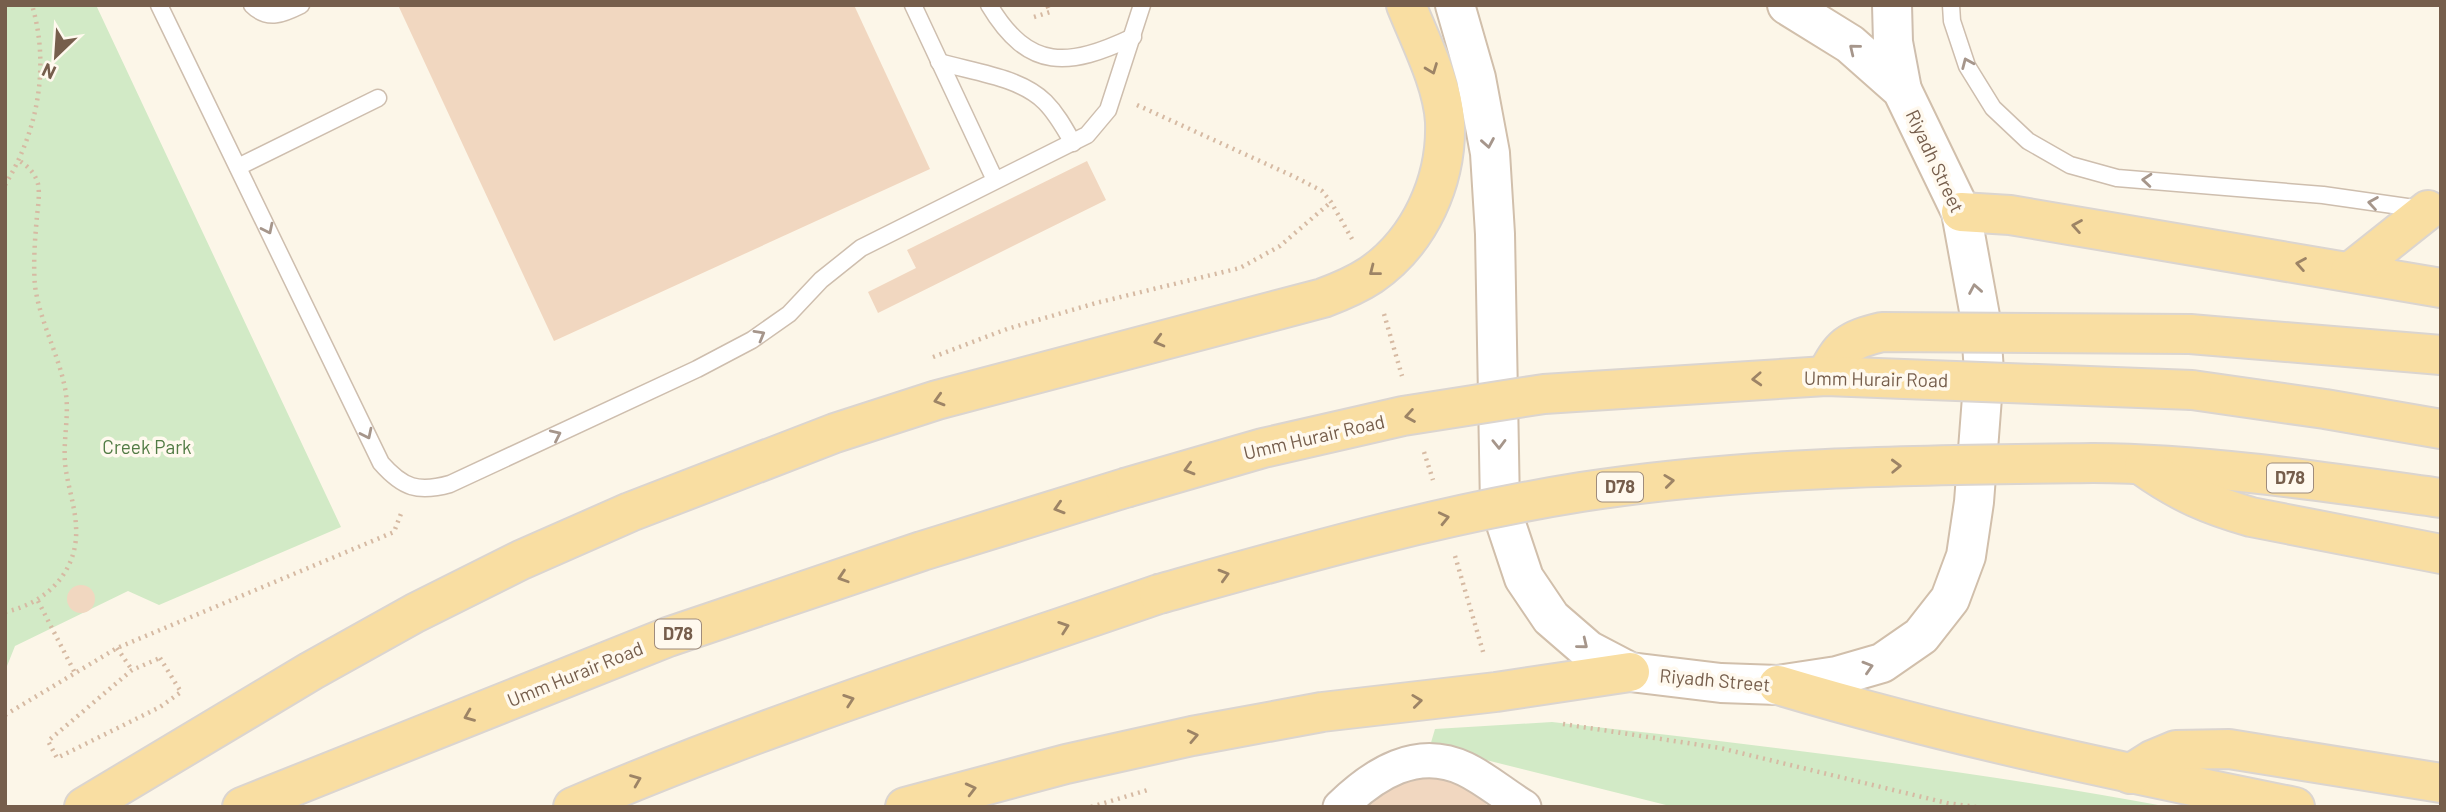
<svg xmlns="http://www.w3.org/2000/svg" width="2446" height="812" font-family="Barlow,sans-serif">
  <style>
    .green { fill: #d2eac6 }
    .building { fill: #f1d7c0 }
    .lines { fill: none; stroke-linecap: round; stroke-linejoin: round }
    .service-casing { stroke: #cebeae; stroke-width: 19 }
    .minor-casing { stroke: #cebeae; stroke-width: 37 }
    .tertiary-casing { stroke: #cebeae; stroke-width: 42 }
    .secondary-casing { stroke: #d1bfab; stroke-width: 42 }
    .primary-casing { stroke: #dbd5d0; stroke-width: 42 }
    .path { stroke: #d6baa3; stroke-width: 4.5; stroke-dasharray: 2 5; stroke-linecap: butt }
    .service { stroke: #fff; stroke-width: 16 }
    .minor { stroke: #fff; stroke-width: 33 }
    .tertiary { stroke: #fff; stroke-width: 38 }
    .secondary { stroke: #fff; stroke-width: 38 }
    .primary { stroke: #f9dea2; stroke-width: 38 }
    .primary-bridge-casing { stroke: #dbd5d0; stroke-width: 42; stroke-linecap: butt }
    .primary-bridge { stroke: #f9dea2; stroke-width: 38 }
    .oneway { stroke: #a6968b }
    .oneway2 { stroke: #9d8466 }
    .labels { text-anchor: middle; stroke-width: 7; stroke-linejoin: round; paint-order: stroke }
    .shield { fill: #fff9ee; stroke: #9f8c7d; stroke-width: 2 }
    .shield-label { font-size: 18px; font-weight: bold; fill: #765e4c }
    .street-label { font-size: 19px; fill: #765e4c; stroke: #fff9ee }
    .park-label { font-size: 19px; fill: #517b44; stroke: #fff9ee }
  </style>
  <rect width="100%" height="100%" fill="#fcf6e8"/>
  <!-- green -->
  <g class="green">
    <path d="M5,5H96L341,527L159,605L128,591L15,646L5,671Z"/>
    <path d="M1552,722C1759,745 1965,769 2169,807H1674L1430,746L1435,729Z"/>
  </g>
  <!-- building -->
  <g class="building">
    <path d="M398,5H854L930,169L554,341Z"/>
    <path d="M1087,161L1106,200L878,313L868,292L916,268L907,250Z"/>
    <circle cx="81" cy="599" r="14"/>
    <path d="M1427,774L1470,787L1489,807H1363L1390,781Z"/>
  </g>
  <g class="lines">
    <defs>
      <g id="service">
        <path d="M159,5L381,463C403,488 418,493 450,484L697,369L752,340L789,314L821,280L861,248L1087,135L1108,110L1142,5"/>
        <path d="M252,5C268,21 283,14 301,5"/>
        <path d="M913,5L995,180"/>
        <path d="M989,5C1029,72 1069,67 1133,37"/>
        <path d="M1951,5L1952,21L1967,66L1993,108L2028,141L2070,165L2117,178L2323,195L2421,209"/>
        <path d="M939,62C973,72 1020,77 1045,102C1057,114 1065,129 1073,143"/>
        <path d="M238,167L378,98"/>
      </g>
      <path id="minor" d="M1340,807C1374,774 1417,746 1465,769C1486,779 1504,795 1524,807"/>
      <path id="tertiary" d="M1892,5L1893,42L1902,90"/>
      <path id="secondary" d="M1455,5L1476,78L1490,153L1495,234L1500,506L1524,578L1551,618L1588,650L1630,672L1721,683L1778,685L1837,676L1882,663L1921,636L1950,599L1966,556L1974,502L1984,371L1980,316L1961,212L1902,90L1850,44L1787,5"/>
      <g id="primary">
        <path d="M1961,212L2010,215L2441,288"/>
        <path d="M2350,272L2428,210"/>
        <path d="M2190,334L2441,355"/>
        <path d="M2192,390L2325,409L2441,429"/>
        <path d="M2093,463C2209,464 2326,482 2441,498"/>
        <path d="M2144,467C2179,492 2209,505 2251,517L2441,554"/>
        <path d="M1778,685C1948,736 2121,772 2295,807"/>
        <path d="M2130,774L2152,760L2176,750L2229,749L2441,783"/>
        <path d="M84,807L311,671L415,613L521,560L630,512L835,433L937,400L1323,298C1339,292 1356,285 1371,275C1420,241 1447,181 1445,122C1443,84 1420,40 1406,5"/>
        <path d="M242,807L668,637L922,551L1125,488"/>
        <path d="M573,807C764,725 962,662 1159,594"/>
        <path d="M905,807L1066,764L1192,736L1322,712L1496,692L1630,672"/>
      </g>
    </defs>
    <!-- service casing -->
    <use href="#service" class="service-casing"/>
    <!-- minor casing -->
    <use href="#minor" class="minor-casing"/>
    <!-- tertiary casing -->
    <use href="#tertiary" class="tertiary-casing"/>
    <!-- secondary casing -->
    <use href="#secondary" class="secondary-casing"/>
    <!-- primary casing -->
    <use href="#primary" class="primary-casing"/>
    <!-- path -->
    <g class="path">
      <path d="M1034,17L1050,12L1047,5"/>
      <path d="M1137,105L1295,177L1322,191L1331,202L1352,239"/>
      <path d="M5,185C38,131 50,66 32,5"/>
      <path d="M1384,314L1402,376"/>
      <path d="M933,357L1007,329L1096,303L1240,268L1280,246L1331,202"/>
      <path d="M1424,452L1433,480"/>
      <path d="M1455,556L1484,655"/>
      <path d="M38,601L75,673"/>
      <path d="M5,612C47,603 79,571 76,526C75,505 67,484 65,463C63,438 70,413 65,388C58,353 40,322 35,286C33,263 35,239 37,216C38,206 40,194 38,184C35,173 28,166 18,160"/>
      <path d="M117,648L132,670"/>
      <path d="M160,658L181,692L160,707L57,758L48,741L132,670Z"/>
      <path d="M5,715L117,648L394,532L402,511"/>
      <path d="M1563,724L1720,748L1947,803L1976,807"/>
      <path d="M1091,807L1151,789"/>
    </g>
    <!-- service -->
    <use href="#service" class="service"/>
    <!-- minor -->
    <use href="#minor" class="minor"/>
    <!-- tertiary -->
    <use href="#tertiary" class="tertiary"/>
    <!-- secondary -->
    <use href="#secondary" class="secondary"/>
    <!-- primary -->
    <use href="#primary" class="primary"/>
    <defs>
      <g id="primary-bridge">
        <path d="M1826,376C1841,346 1848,340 1882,332L2190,334"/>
        <path d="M1125,488L1263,448L1403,416L1544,394L1826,376L2192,390"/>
        <path d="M1159,594C1298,555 1437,515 1581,492C1750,466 1922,465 2093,463"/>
      </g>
    </defs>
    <!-- primary-bridge casing -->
    <use href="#primary-bridge" class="primary-bridge-casing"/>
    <!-- primary-bridge -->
    <use href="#primary-bridge" class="primary-bridge"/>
  </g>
  <!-- one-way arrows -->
  <defs><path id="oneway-chevron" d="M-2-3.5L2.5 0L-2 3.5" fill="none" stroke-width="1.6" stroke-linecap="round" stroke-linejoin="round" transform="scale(1.75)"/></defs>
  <g class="oneway">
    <use href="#oneway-chevron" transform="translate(1854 49) rotate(-141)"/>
    <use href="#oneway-chevron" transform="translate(1967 63) rotate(-113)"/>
    <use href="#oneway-chevron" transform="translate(1488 143) rotate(80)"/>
    <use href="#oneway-chevron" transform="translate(2147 180) rotate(-175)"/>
    <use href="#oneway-chevron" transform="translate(2373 203) rotate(-171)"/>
    <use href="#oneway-chevron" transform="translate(268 229) rotate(64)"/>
    <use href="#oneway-chevron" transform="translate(1975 289) rotate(-100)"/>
    <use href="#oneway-chevron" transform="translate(760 335) rotate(-30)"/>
    <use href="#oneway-chevron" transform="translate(367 434) rotate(64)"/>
    <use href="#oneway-chevron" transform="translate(556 435) rotate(-25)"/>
    <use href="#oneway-chevron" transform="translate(1499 444) rotate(89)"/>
    <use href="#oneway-chevron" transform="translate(1583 644) rotate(39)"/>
    <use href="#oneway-chevron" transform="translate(1868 667) rotate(-17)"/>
  </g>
  <g class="oneway2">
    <use href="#oneway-chevron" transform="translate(1432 69) rotate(69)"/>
    <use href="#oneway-chevron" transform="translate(2077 226) rotate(-170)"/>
    <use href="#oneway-chevron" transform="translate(2301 264) rotate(-170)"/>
    <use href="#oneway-chevron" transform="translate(1374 271) rotate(142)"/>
    <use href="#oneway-chevron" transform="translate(1159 341) rotate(165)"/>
    <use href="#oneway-chevron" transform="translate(1757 379) rotate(177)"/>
    <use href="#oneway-chevron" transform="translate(939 400) rotate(164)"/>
    <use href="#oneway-chevron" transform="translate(1410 416) rotate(170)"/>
    <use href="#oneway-chevron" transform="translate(1896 466) rotate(-2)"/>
    <use href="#oneway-chevron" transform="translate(1189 469) rotate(164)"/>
    <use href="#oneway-chevron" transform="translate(1669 481) rotate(-7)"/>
    <use href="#oneway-chevron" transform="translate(1059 508) rotate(163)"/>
    <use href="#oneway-chevron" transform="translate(1444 518) rotate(-13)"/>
    <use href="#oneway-chevron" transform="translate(1224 575) rotate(-16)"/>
    <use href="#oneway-chevron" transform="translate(843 577) rotate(162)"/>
    <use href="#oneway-chevron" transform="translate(1064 627) rotate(-19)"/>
    <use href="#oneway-chevron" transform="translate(849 700) rotate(-19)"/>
    <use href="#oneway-chevron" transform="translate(1417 701) rotate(-7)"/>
    <use href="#oneway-chevron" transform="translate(469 716) rotate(158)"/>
    <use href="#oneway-chevron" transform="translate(1193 736) rotate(-12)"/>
    <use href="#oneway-chevron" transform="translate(636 780) rotate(-22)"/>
    <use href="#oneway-chevron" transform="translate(971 789) rotate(-14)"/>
  </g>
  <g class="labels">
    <!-- shield labels -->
    <g class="shield">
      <rect x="2267" y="463.5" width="46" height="29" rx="5"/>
      <rect x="1597" y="472.5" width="46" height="29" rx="5"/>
      <rect x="655" y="619.5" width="46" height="29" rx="5"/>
    </g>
    <g class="shield-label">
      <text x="2290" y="484">D78</text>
      <text x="1620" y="493">D78</text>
      <text x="678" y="640">D78</text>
    </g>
    <!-- street labels -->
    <g class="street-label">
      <text transform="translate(1935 161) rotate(65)" y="7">Riyadh Street</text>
      <text transform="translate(1876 379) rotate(1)" y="7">Umm Hurair Road</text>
      <text transform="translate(1314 437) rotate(-13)" y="7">Umm Hurair Road</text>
      <text transform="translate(575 674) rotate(-22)" y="7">Umm Hurair Road</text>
      <text transform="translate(1715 680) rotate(5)" y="7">Riyadh Street</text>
    </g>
    <!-- park labels -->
    <g class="park-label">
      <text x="147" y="454">Creek Park</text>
    </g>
  </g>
  <!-- border -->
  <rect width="2446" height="812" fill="none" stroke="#765e4c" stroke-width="14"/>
  <!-- north arrow -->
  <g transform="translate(56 56) rotate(205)" stroke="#fff9ee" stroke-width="5" paint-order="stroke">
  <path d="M0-5L12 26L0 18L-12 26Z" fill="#765e4c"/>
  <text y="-10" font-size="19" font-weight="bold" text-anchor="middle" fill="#765e4c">N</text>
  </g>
</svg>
